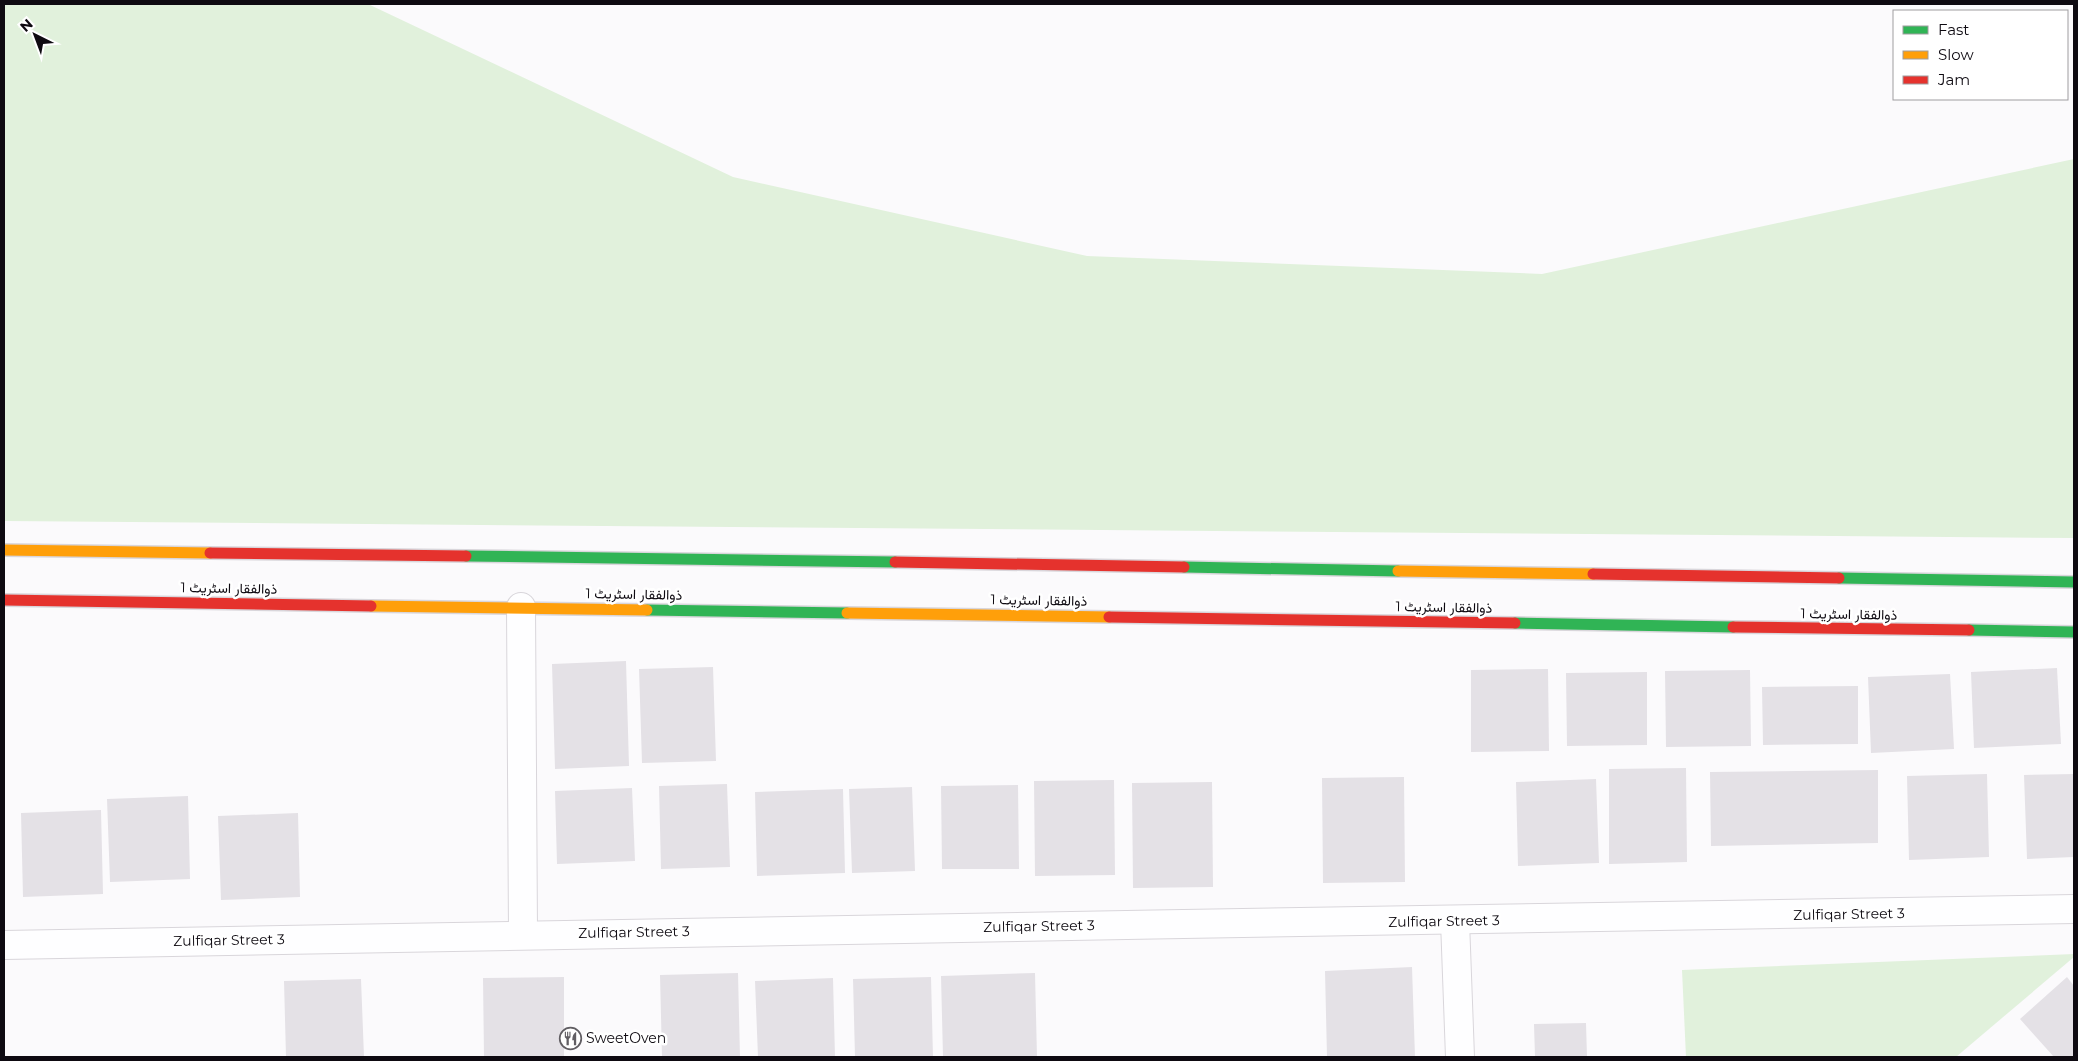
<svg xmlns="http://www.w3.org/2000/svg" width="2078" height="1061" font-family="Montserrat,Vazirmatn,sans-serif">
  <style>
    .green { fill: #e1f1dc }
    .building { fill: #e4e1e6 }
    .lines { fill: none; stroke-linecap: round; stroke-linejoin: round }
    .street-casing { stroke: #d9d6db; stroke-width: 30 }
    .fast-casing { stroke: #d9d6db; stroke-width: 14 }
    .slow-casing { stroke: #d9d6db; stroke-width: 14 }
    .jam-casing { stroke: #d9d6db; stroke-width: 14 }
    .street { stroke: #fefeff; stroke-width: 28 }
    .fast { stroke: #30b455; stroke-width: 11 }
    .slow { stroke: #ff9f0a; stroke-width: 11 }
    .jam { stroke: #e5322d; stroke-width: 11 }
    .labels { text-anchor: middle; stroke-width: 5; stroke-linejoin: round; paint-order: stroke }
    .street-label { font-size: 14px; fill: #0e0a11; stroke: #fff }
    .poi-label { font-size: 14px; fill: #0e0a11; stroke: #fff; text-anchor: start }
  </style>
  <rect width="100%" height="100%" fill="#fbfafc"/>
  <!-- green -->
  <g class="green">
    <path d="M4,4H368L733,177L1087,256L1542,274L2074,159V538L4,521Z"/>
    <path d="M2074,954V957L1956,1057H1686L1682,970Z"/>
  </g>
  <!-- building -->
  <g class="building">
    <path d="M626,661L629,766L555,769L552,664Z"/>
    <path d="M713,667L716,761L642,763L639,669Z"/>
    <path d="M2057,668L2061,744L1974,748L1971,672Z"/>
    <path d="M1548,669L1549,751L1471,752V670Z"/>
    <path d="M1750,670L1751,746L1666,747L1665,671Z"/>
    <path d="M1647,672V745L1567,746L1566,673Z"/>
    <path d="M1950,674L1954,749L1871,753L1868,677Z"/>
    <path d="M1858,686V744L1763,745L1762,687Z"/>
    <path d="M1686,768L1687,862L1609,864V769Z"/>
    <path d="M1878,770V843L1711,846L1710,772Z"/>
    <path d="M1987,774L1989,857L1909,860L1907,776Z"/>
    <path d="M2074,774V857L2027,859L2024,775Z"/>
    <path d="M1404,777L1405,882L1323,883L1322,778Z"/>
    <path d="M1596,779L1599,863L1518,866L1516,782Z"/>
    <path d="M1114,780L1115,875L1035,876L1034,781Z"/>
    <path d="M1212,782L1213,887L1133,888L1132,783Z"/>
    <path d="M727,784L730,867L661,869L659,786Z"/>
    <path d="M1018,785L1019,869H942L941,786Z"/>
    <path d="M912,787L915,871L852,873L849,789Z"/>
    <path d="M632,788L635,861L557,864L555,791Z"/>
    <path d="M843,789L845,873L757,876L755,792Z"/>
    <path d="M188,796L190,879L110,882L107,799Z"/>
    <path d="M101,810L103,894L23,897L21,813Z"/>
    <path d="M298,813L300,897L221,900L218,816Z"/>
    <path d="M1412,967L1415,1057H1327L1325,971Z"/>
    <path d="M738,973L740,1057H662L660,975Z"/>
    <path d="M1035,973L1037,1057H943L941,976Z"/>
    <path d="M564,977V1057H484L483,978Z"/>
    <path d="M931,977L933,1057H855L853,979Z"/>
    <path d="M2067,977L2074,986V1057H2054L2020,1019Z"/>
    <path d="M833,978L835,1057H758L755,981Z"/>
    <path d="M361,979L364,1057H286L284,981Z"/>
    <path d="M1586,1023L1587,1057H1535L1534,1024Z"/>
  </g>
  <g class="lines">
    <defs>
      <g id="street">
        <path d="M521,607L523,933"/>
        <path d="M1455,921L1460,1057"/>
        <path d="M4,945C694,929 1384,923 2074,909"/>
      </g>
      <g id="fast">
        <path d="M466,556L895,562"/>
        <path d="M1184,567L1398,571"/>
        <path d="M1839,578L2074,582"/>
        <path d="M647,610L847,613"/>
        <path d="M1515,623L1733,627"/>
        <path d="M1969,630L2074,632"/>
      </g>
      <g id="slow">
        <path d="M4,550L210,553"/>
        <path d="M1398,571L1593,574"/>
        <path d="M371,606L647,610"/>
        <path d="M847,613L1109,617"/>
      </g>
      <g id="jam">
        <path d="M210,553L466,556"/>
        <path d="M895,562L1184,567"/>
        <path d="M1593,574L1839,578"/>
        <path d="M4,600L371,606"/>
        <path d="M1109,617L1515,623"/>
        <path d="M1733,627L1969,630"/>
      </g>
    </defs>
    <!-- street casing -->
    <use href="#street" class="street-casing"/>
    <!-- fast casing -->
    <use href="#fast" class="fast-casing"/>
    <!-- slow casing -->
    <use href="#slow" class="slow-casing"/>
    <!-- jam casing -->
    <use href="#jam" class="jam-casing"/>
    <!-- street -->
    <use href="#street" class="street"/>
    <!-- fast -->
    <use href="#fast" class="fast"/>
    <!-- slow -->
    <use href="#slow" class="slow"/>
    <!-- jam -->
    <use href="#jam" class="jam"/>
  </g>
  <!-- icons -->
  <defs>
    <symbol id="restaurant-ring" viewBox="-11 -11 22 22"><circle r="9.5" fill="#fff" stroke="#615e63" stroke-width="1.5"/><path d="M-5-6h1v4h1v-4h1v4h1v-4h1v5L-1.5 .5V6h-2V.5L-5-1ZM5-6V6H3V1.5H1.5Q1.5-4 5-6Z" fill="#615e63"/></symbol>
  </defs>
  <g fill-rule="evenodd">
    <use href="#restaurant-ring" x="558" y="1026" width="25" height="25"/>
  </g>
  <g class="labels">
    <!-- street labels -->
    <g class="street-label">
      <text transform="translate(229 588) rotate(1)" y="5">ذوالفقار اسٹریٹ 1</text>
      <text transform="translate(634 594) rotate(1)" y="5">ذوالفقار اسٹریٹ 1</text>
      <text transform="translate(1039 600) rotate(1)" y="5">ذوالفقار اسٹریٹ 1</text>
      <text transform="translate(1444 607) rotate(1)" y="5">ذوالفقار اسٹریٹ 1</text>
      <text transform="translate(1849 614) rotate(1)" y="5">ذوالفقار اسٹریٹ 1</text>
      <text transform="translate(1849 914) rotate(-1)" y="5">Zulfiqar Street 3</text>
      <text transform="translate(1444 921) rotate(-1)" y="5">Zulfiqar Street 3</text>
      <text transform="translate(1039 926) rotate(-1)" y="5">Zulfiqar Street 3</text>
      <text transform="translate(634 932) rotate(-1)" y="5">Zulfiqar Street 3</text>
      <text transform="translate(229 940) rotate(-1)" y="5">Zulfiqar Street 3</text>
    </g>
    <!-- poi labels -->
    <g class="poi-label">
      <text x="586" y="1043">SweetOven</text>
    </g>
  </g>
  <!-- border -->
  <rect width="2078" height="1061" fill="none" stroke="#0e0a11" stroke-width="10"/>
  <!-- legend -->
  <rect x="1893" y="10" width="175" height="90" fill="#ffffff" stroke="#9f9da0"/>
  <rect x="1903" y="26" width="25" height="8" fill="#30b455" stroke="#9f9da0"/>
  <text x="1938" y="35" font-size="15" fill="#0e0a11">Fast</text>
  <rect x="1903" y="51" width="25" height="8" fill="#ff9f0a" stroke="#9f9da0"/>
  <text x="1938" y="60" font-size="15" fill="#0e0a11">Slow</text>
  <rect x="1903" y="76" width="25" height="8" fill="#e5322d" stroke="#9f9da0"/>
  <text x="1938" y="85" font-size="15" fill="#0e0a11">Jam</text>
  <!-- north arrow -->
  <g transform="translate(35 35) rotate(318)" stroke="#ffffff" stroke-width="4" paint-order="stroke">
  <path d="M0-4L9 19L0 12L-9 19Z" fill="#0e0a11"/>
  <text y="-8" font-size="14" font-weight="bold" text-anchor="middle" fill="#0e0a11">N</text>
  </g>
</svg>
